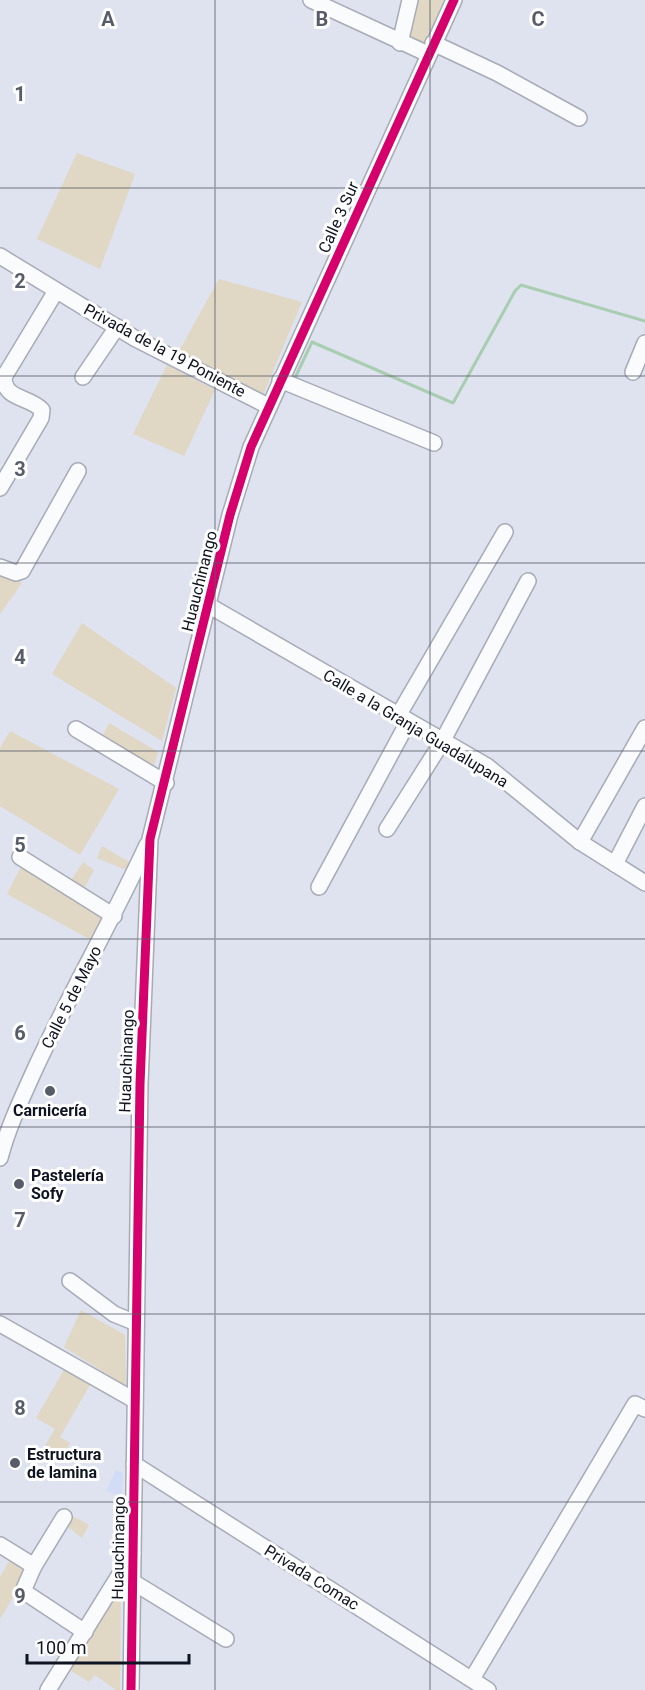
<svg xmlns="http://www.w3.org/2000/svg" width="645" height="1690" font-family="Roboto,sans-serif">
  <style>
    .built { fill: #d2dcf6 }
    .green { fill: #e0d7c4 }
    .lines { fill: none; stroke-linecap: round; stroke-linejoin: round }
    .stream { stroke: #a9cdb1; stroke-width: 3 }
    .minor-casing { stroke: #a6abb7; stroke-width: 18 }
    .minor { stroke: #fafbfd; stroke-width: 15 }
    .cycleway-casing { stroke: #fff; stroke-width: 13 }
    .cycleway { stroke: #d6006c; stroke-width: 9 }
    .grid { fill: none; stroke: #575c69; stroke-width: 1.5; stroke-opacity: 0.55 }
    .poi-dot { fill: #575c69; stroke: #fff; stroke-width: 2 }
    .labels { text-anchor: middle; stroke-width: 6; stroke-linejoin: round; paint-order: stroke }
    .street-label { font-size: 16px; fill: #0e1421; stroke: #fff }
    .poi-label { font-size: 16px; font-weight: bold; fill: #0e1421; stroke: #fff; text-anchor: start }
    .grid-label { font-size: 20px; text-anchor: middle; font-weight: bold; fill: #575c69; stroke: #fff; stroke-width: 6; stroke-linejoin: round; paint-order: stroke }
  </style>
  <rect width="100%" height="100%" fill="#dee3ef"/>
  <!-- built -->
  <path class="built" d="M116,1470L123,1473L122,1497L106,1490Z"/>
  <!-- green -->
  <g class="green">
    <path d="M417,0H444L425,44L409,37Z"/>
    <path d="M77,153L135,174L100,269L37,239Z"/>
    <path d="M219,279L302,302L263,395L178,353Z"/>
    <path d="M167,365L215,390L184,456L133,434Z"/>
    <path d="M0,573L22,583L0,614Z"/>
    <path d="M82,623L176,688L162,741L52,674Z"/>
    <path d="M109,723L158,752L153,769L101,739Z"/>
    <path d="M10,731L119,789L80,855L0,806V748Z"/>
    <path d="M102,846L129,862L126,870L97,858Z"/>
    <path d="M83,862L94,870L83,891L70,882Z"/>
    <path d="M22,865L104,915L91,940L7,894Z"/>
    <path d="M81,1310L125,1335L126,1386L64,1347Z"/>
    <path d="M65,1368L91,1383L60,1437L70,1443L60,1461L42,1451L55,1429L36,1418Z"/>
    <path d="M69,1514L89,1525L82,1538L63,1523Z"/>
    <path d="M12,1556L31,1567L0,1619V1577Z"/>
    <path d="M121,1579L120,1690H116L95,1675L89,1682L68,1669Z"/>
  </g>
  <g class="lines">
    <!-- stream -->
    <path class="stream" d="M295,378L312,342L453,403L515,291L521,285L645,321"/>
    <defs>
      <g id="minor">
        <path d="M311,0L428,54"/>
        <path d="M400,43L410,0"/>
        <path d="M433,43L497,73L579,118"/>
        <path d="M0,256L136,339L268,406"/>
        <path d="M633,372L645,343"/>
        <path d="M83,377L117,327"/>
        <path d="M280,380L434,443"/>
        <path d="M0,488L41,418L42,410C29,396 4,400 4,377L56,291"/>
        <path d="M0,567L16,573L22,571L78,471"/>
        <path d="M208,605L487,766L580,842L645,883"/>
        <path d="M398,716L505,532"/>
        <path d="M76,729L166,783"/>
        <path d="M387,829L442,742L528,581"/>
        <path d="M580,842L645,728"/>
        <path d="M20,857L114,916"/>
        <path d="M615,864L645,806"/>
        <path d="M319,887L408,722"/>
        <path d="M0,1158C8,1127 22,1098 35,1069C70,993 112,921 147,845"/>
        <path d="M70,1281L114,1314L136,1323"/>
        <path d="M0,1324L134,1400"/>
        <path d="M134,1464L488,1690"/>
        <path d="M64,1517L34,1566L23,1591L85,1632"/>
        <path d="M0,1545L34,1566"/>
        <path d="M133,1582L226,1639"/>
        <path d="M472,1679L635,1404L645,1409"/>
        <path d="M48,1690L133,1553"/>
        <path d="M131,1690L140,1084L150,839L230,515L251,447L454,0"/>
      </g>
    </defs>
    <!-- minor casing -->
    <use href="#minor" class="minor-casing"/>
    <!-- minor -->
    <use href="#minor" class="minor"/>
    <defs>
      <path id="cycleway" d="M131,1690L140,1084L150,839L230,515L251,447L454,0"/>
    </defs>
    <!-- cycleway casing -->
    <use href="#cycleway" class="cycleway-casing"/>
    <!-- cycleway -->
    <use href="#cycleway" class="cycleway"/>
  </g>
  <!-- grid -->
  <path class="grid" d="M215,0V1690M430,0V1690M0,188H645M0,376H645M0,563H645M0,751H645M0,939H645M0,1127H645M0,1314H645M0,1502H645"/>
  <!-- markers -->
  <g class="poi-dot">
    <circle cx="50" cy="1091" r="6"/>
    <circle cx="19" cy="1184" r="6"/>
    <circle cx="15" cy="1463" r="6"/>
  </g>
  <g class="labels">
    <!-- street labels -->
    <g class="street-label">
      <text transform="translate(338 217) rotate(-66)" y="6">Calle 3 Sur</text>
      <text transform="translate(165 350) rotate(28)" y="6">Privada de la 19 Poniente</text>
      <text transform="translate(199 581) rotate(-76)" y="6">Huauchinango</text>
      <text transform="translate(416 728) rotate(31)" y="6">Calle a la Granja Guadalupana</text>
      <text transform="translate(71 997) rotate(-63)" y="6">Calle 5 de Mayo</text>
      <text transform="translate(126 1061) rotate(-88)" y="6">Huauchinango</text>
      <text transform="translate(118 1548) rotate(-89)" y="6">Huauchinango</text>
      <text transform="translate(312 1577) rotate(32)" y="6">Privada Comac</text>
    </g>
    <!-- poi labels -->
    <g class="poi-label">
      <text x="50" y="1116" text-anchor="middle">Carnicería</text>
      <text x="31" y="1181">Pastelería<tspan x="31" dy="18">Sofy</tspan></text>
      <text x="27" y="1460">Estructura<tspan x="27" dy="18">de lamina</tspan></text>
    </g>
  </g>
  <g class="grid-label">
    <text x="108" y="26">A</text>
    <text x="322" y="26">B</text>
    <text x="538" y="26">C</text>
    <text x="20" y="101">1</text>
    <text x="20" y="288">2</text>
    <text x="20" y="476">3</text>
    <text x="20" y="664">4</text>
    <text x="20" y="852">5</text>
    <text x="20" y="1040">6</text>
    <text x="20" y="1227">7</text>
    <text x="20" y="1415">8</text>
    <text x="20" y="1603">9</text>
  </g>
  <!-- scale -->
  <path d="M27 1654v9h162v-9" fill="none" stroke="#0e1421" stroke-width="3"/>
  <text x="36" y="1654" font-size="18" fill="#0e1421" stroke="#ffffff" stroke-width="4.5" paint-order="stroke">100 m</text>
</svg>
